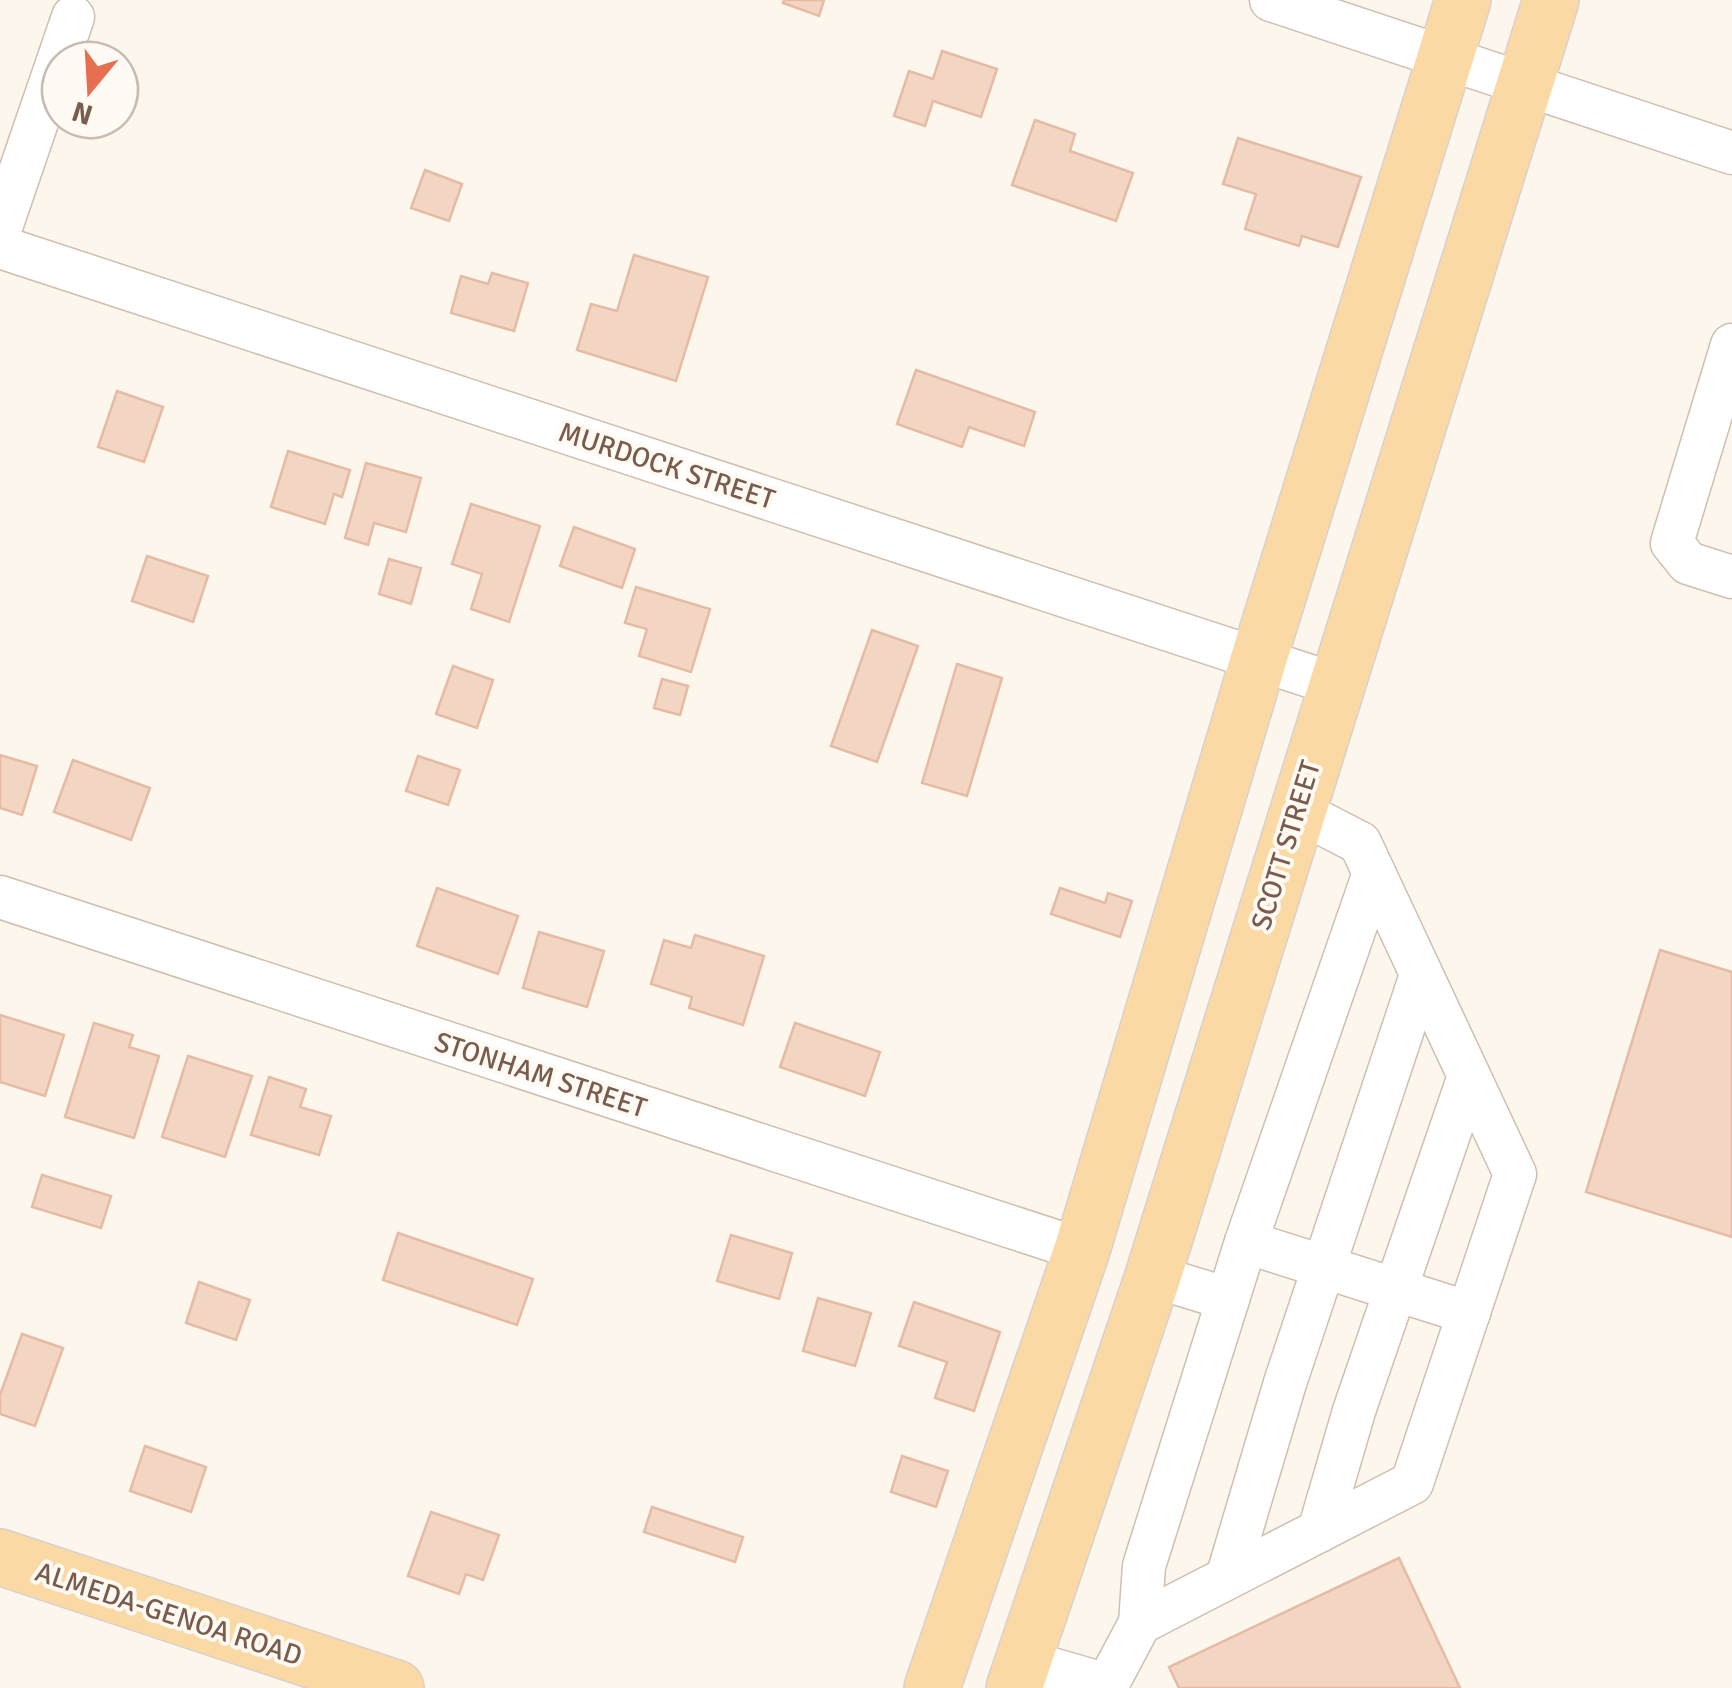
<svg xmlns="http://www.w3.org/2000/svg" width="1732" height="1688" font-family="Signika,sans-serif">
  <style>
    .building { fill: #f3d5c3; stroke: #e6bba3; stroke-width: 2.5 }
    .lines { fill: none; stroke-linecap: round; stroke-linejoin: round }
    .minor-casing { stroke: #d1beb0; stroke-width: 45 }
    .major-casing { stroke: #dad1cd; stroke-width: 58 }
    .minor { stroke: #fff; stroke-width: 42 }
    .major { stroke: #fbd9a5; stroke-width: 55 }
    .labels { text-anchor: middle; stroke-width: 8; stroke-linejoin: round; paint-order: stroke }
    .street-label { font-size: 28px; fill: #7a5c4d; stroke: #fffaf3 }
  </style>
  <rect width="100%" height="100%" fill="#fdf6ec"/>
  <!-- building -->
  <g class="building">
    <path d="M784,0H824L819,16L783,3Z"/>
    <path d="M942,51L997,69L981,117L933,101L925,126L894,116L909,71L933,79Z"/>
    <path d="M1035,120L1075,134L1070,151L1133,173L1116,221L1012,185Z"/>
    <path d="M1238,138L1361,177L1338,247L1302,236L1299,246L1245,229L1256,194L1223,184Z"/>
    <path d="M425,170L462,184L449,221L411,208Z"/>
    <path d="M634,255L708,277L676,381L577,350L591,304L617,311Z"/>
    <path d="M492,273L528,283L514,331L451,313L461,276L488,284Z"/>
    <path d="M916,370L1035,412L1024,446L969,427L962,447L897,424Z"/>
    <path d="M117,391L163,407L144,462L98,447Z"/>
    <path d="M288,451L350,470L342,497L334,494L325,524L271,507Z"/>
    <path d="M366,463L421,478L406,532L374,523L368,545L345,538Z"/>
    <path d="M471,504L540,526L509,622L471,609L482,574L452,564Z"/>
    <path d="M574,527L635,549L622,588L560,566Z"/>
    <path d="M147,556L208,576L193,622L132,601Z"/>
    <path d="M389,559L421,568L411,604L379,594Z"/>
    <path d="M636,587L710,609L691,672L639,656L647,629L625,623Z"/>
    <path d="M872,630L918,646L877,762L831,746Z"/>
    <path d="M957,664L1002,678L967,796L922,783Z"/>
    <path d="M453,666L493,680L477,728L436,714Z"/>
    <path d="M662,679L688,686L680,715L654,708Z"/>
    <path d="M0,755L37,766L22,815L0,808Z"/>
    <path d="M418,756L460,770L448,805L406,791Z"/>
    <path d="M73,760L150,788L131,840L54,812Z"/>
    <path d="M437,888L518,916L498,974L417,946Z"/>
    <path d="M1060,888L1105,903L1108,893L1132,901L1120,937L1051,914Z"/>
    <path d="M539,932L604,951L587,1007L523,988Z"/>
    <path d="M695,935L764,956L743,1025L689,1008L692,997L651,984L664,940L691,948Z"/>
    <path d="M1660,950L1732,972V1237L1586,1192Z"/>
    <path d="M0,1015L64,1035L45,1096L0,1082Z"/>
    <path d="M94,1023L133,1035L129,1047L159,1056L134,1138L65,1117Z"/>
    <path d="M795,1023L880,1052L865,1096L780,1067Z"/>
    <path d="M188,1056L252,1076L225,1157L162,1137Z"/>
    <path d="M269,1077L306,1089L300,1107L331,1116L319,1155L251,1135Z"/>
    <path d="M42,1175L111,1196L101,1228L32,1207Z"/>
    <path d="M398,1233L533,1279L517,1325L383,1280Z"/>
    <path d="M731,1235L792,1253L779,1299L717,1281Z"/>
    <path d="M199,1282L250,1300L236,1340L186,1323Z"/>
    <path d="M818,1298L871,1313L855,1366L803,1351Z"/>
    <path d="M914,1302L1000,1332L974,1411L935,1398L947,1362L899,1346Z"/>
    <path d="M22,1334L63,1348L35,1426L0,1414V1395Z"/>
    <path d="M145,1446L206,1467L191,1512L130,1491Z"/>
    <path d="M902,1456L948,1471L936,1507L891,1492Z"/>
    <path d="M652,1507L743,1537L735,1562L644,1532Z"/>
    <path d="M431,1512L499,1535L483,1580L466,1574L459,1594L408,1576Z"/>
    <path d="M1399,1558L1460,1688H1179L1169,1667Z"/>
  </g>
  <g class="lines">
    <defs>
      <g id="minor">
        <path d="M1271,0L1732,153"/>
        <path d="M0,230L73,17"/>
        <path d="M0,247L1334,684"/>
        <path d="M1732,345L1672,543L1688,563L1732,577"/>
        <path d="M0,897L1082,1250"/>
        <path d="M1246,1242L1469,1313"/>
        <path d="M1153,1276L1228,1299"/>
        <path d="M1319,1531L1354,1411L1469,1076"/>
        <path d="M1227,1578L1285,1383L1421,975"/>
        <path d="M1140,1623L1144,1566L1246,1242L1374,873"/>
        <path d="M1024,1661L1107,1685L1140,1623L1412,1483L1515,1174L1360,843L1296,810"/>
      </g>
      <g id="major">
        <path d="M0,1557L396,1688"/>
        <path d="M932,1688L1082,1250L1259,658L1463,0"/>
        <path d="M1014,1688L1153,1276L1551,0"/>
      </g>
    </defs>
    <!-- minor casing -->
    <use href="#minor" class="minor-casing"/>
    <!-- major casing -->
    <use href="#major" class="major-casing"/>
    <!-- minor -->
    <use href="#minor" class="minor"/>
    <!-- major -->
    <use href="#major" class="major"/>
  </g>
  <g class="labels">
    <!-- street labels -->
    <g class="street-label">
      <text transform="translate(667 465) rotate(18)" y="10">MURDOCK STREET</text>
      <text transform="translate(1285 845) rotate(-73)" y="10">SCOTT STREET</text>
      <text transform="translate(541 1074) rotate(18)" y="10">STONHAM STREET</text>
      <text transform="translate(169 1613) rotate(18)" y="10">ALMEDA-GENOA ROAD</text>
    </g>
  </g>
  <!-- north arrow -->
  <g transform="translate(90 90) rotate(198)"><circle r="48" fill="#fffaf3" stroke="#cabbb1" stroke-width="2.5"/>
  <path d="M0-8L18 38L0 25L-18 38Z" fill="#e76f51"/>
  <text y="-15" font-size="28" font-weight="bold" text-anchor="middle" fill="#7a5c4d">N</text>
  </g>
</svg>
